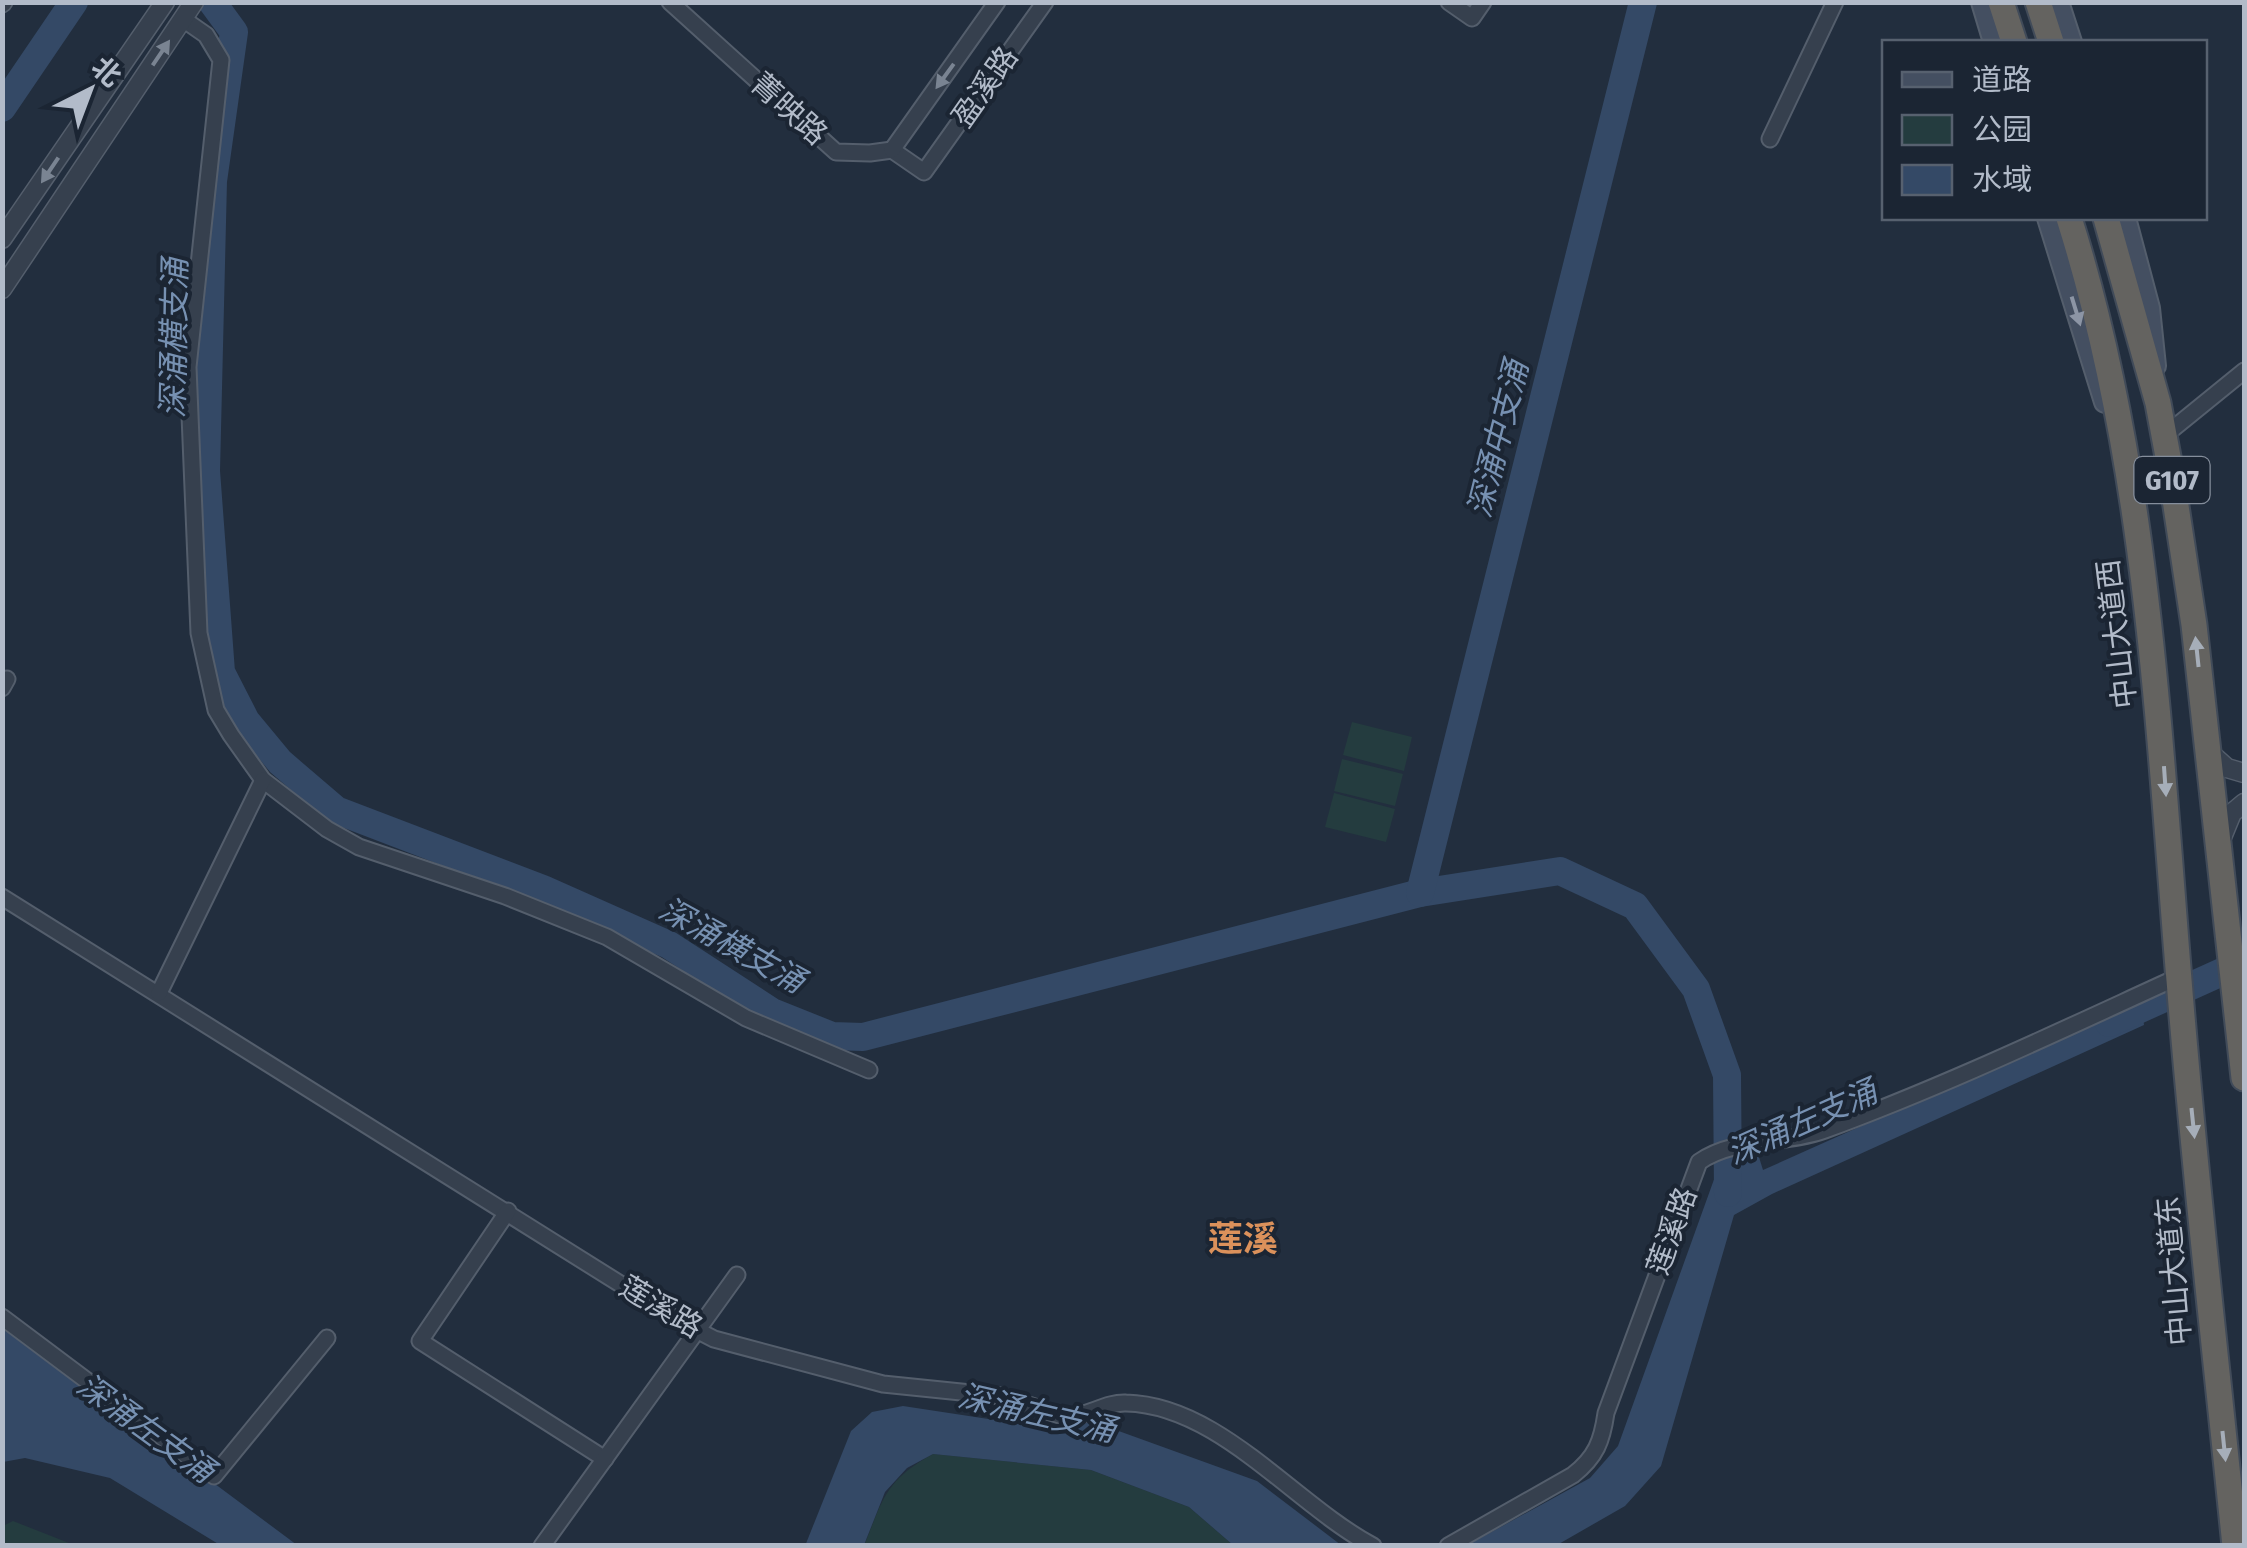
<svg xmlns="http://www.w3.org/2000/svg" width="2247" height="1548" font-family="'Fira Sans Condensed','Noto Sans SC',sans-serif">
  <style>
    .green { fill: #243c3f }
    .water { fill: #344966 }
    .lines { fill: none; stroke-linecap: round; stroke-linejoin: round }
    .river { stroke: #344966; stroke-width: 28 }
    .minor-casing { stroke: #545e6c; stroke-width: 19 }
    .tertiary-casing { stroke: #545e6c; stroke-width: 21 }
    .secondary-casing { stroke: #545e6c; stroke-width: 24 }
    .trunk-casing { stroke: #414b59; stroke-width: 29 }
    .minor { stroke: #36404e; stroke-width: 15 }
    .tertiary { stroke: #36404e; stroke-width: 18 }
    .secondary { stroke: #444f61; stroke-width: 20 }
    .trunk { stroke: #646360; stroke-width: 25 }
    .oneway { fill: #7a8492 }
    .oneway2 { fill: #8c95a5 }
    .oneway3 { fill: #a6aeb9 }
    .labels { text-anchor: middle; stroke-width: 8; stroke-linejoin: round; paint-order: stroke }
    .shield { fill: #1b2533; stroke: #858e9c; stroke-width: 2.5 }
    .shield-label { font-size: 28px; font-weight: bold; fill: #b2bbc9 }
    .street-label { font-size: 30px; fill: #b2bbc9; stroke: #1b2533 }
    .water-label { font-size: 32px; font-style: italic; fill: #7791b2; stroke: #1b2533 }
    .quarter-label { font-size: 35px; font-weight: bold; fill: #db915b; stroke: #1b2533 }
  </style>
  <rect width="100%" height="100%" fill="#222e3e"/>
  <!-- green -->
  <g class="green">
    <path d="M1352,722L1412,737L1404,771L1343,755Z"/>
    <path d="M1342,759L1403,774L1395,806L1334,791Z"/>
    <path d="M1334,793L1395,809L1386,842L1325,827Z"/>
    <path d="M933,1454L1091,1470L1189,1507L1233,1545L864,1546C883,1498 886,1480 933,1454Z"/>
    <path d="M13,1521L74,1545H3V1526Z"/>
  </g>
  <!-- water -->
  <g class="water">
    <path d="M2141,1001L2144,1025L1772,1194L1734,1215L1661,1466L1625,1506L1557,1545L1466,1546L1590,1478L1618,1446L1721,1160L1758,1154L1763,1170Z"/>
    <path d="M3,1326L297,1545H220L110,1478L25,1458L3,1462Z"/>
    <path d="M903,1406L1041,1427L1091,1421L1257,1481L1341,1545H1233L1189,1507L1091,1470L933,1454L907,1468L885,1492L864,1545L805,1546L851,1431L872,1412Z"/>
  </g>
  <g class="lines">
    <!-- river -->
    <g class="river">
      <path d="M212,2L234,32L213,181L206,471L221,672L246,721L280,762L336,810L543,889L669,945L772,1012L832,1036L863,1037L1420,893L1560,871L1635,906L1696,989L1727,1075L1728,1193"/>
      <path d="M2,108L74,2"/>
      <path d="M1420,893L1643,2"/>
      <path d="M2109,1023L2244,962"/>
    </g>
    <defs>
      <g id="minor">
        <path d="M670,2L836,152L870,153L892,150L924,172L1045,2"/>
        <path d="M1449,2L1472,18L1483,2"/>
        <path d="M183,19L206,35L221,60L188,367L199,633L216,710L231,735L263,780L327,829L359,847L505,896L607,937L746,1018L869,1070"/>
        <path d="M1770,139L1835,2"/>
        <path d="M892,150L997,2"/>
        <path d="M2164,436L2244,371"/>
        <path d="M2,688L7,679"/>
        <path d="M2,897L681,1322L714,1339L883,1384L1000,1396L1066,1417C1088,1417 1105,1402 1126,1403C1219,1405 1294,1504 1373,1546"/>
        <path d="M159,993L263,780"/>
        <path d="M508,1211L420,1341L605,1459"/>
        <path d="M2,1317L214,1476L327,1338"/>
        <path d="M542,1546L737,1275"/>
        <path d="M1448,1546L1573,1475C1596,1457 1602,1441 1606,1413L1699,1162C1735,1137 1784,1145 1825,1130C1945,1086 2062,1030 2178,977"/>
      </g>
      <g id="tertiary">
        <path d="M2,3L3,2"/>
        <path d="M2,239L165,2"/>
        <path d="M2,289L194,2"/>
        <path d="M2208,751L2227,768L2244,773"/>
        <path d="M2220,842L2232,813L2244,803"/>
      </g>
      <g id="secondary">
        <path d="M1982,2L1994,42"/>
        <path d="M2058,2L2071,42"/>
        <path d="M2048,218L2105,402"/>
        <path d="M2125,218L2149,308L2155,366"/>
      </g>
      <g id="trunk">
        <path d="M2001,2L2014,42"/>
        <path d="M2038,2L2051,42"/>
        <path d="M2069,218C2147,465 2158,723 2179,980C2194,1169 2216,1357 2235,1546"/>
        <path d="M2106,218L2158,403L2171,473L2194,625L2244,1078"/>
      </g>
    </defs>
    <!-- minor casing -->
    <use href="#minor" class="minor-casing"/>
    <!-- tertiary casing -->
    <use href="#tertiary" class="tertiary-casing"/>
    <!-- secondary casing -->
    <use href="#secondary" class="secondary-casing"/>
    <!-- trunk casing -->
    <use href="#trunk" class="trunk-casing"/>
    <!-- minor -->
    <use href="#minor" class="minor"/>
    <!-- tertiary -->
    <use href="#tertiary" class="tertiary"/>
    <!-- secondary -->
    <use href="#secondary" class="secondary"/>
    <!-- trunk -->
    <use href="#trunk" class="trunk"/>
  </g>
  <!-- one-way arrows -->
  <defs><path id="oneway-solid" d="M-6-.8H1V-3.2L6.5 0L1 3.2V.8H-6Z" transform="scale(2.5)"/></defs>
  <g class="oneway">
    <use href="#oneway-solid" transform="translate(161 53) rotate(-56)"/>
    <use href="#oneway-solid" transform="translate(945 76) rotate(126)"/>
    <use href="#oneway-solid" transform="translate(50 170) rotate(124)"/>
  </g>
  <use class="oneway2" href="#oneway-solid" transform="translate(2076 311) rotate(73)"/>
  <g class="oneway3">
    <use href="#oneway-solid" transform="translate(2197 652) rotate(-96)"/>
    <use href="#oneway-solid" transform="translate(2165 781) rotate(86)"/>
    <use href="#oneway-solid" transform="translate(2193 1123) rotate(84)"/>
    <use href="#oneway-solid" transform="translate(2224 1446) rotate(84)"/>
  </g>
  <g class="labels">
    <!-- shield labels -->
    <rect class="shield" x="2134.5" y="457" width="75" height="46" rx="8"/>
    <g class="shield-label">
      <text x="2172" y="490">G107</text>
    </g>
    <!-- street labels -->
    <g class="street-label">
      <text transform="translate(985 87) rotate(-55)" y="10">盈溪路</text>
      <text transform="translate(789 109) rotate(42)" y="10">菁映路</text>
      <text transform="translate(2117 634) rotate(-97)" y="10">中山大道西</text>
      <text transform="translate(1672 1231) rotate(-70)" y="10">莲溪路</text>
      <text transform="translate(2174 1271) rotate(-95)" y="10">中山大道东</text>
      <text transform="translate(661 1307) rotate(31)" y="10">莲溪路</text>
    </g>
    <!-- water labels -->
    <g class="water-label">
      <text transform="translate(174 338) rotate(-89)" y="11">深涌横支涌</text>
      <text transform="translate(1498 439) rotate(-76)" y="11">深涌中支涌</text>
      <text transform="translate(732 945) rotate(29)" y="11">深涌横支涌</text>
      <text transform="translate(1802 1122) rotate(-24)" y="11">深涌左支涌</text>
      <text transform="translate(1037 1413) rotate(13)" y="11">深涌左支涌</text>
      <text transform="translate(146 1428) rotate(36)" y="11">深涌左支涌</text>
    </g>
    <!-- quarter labels -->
    <g class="quarter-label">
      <text x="1243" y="1251">莲溪</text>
    </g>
  </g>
  <!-- border -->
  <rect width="2247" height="1548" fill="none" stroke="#b2bbc9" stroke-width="10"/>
  <!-- legend -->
  <rect x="1882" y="40" width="325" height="180" fill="#1b2533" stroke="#57616f" stroke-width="2.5"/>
  <rect x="1902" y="72" width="50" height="15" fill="#444f61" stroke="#57616f" stroke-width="2.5"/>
  <text x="1972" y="90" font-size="30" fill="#b2bbc9">道路</text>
  <rect x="1902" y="115" width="50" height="30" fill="#243c3f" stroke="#57616f" stroke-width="2.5"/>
  <text x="1972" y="140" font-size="30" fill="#b2bbc9">公园</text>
  <rect x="1902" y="165" width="50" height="30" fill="#344966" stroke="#57616f" stroke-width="2.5"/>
  <text x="1972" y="190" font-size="30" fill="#b2bbc9">水域</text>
  <!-- north arrow -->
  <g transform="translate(90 90) rotate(42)" stroke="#1b2533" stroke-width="8" paint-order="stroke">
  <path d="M0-8L18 38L0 25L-18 38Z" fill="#b2bbc9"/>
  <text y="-15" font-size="28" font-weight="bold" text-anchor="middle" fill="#b2bbc9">北</text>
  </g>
</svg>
